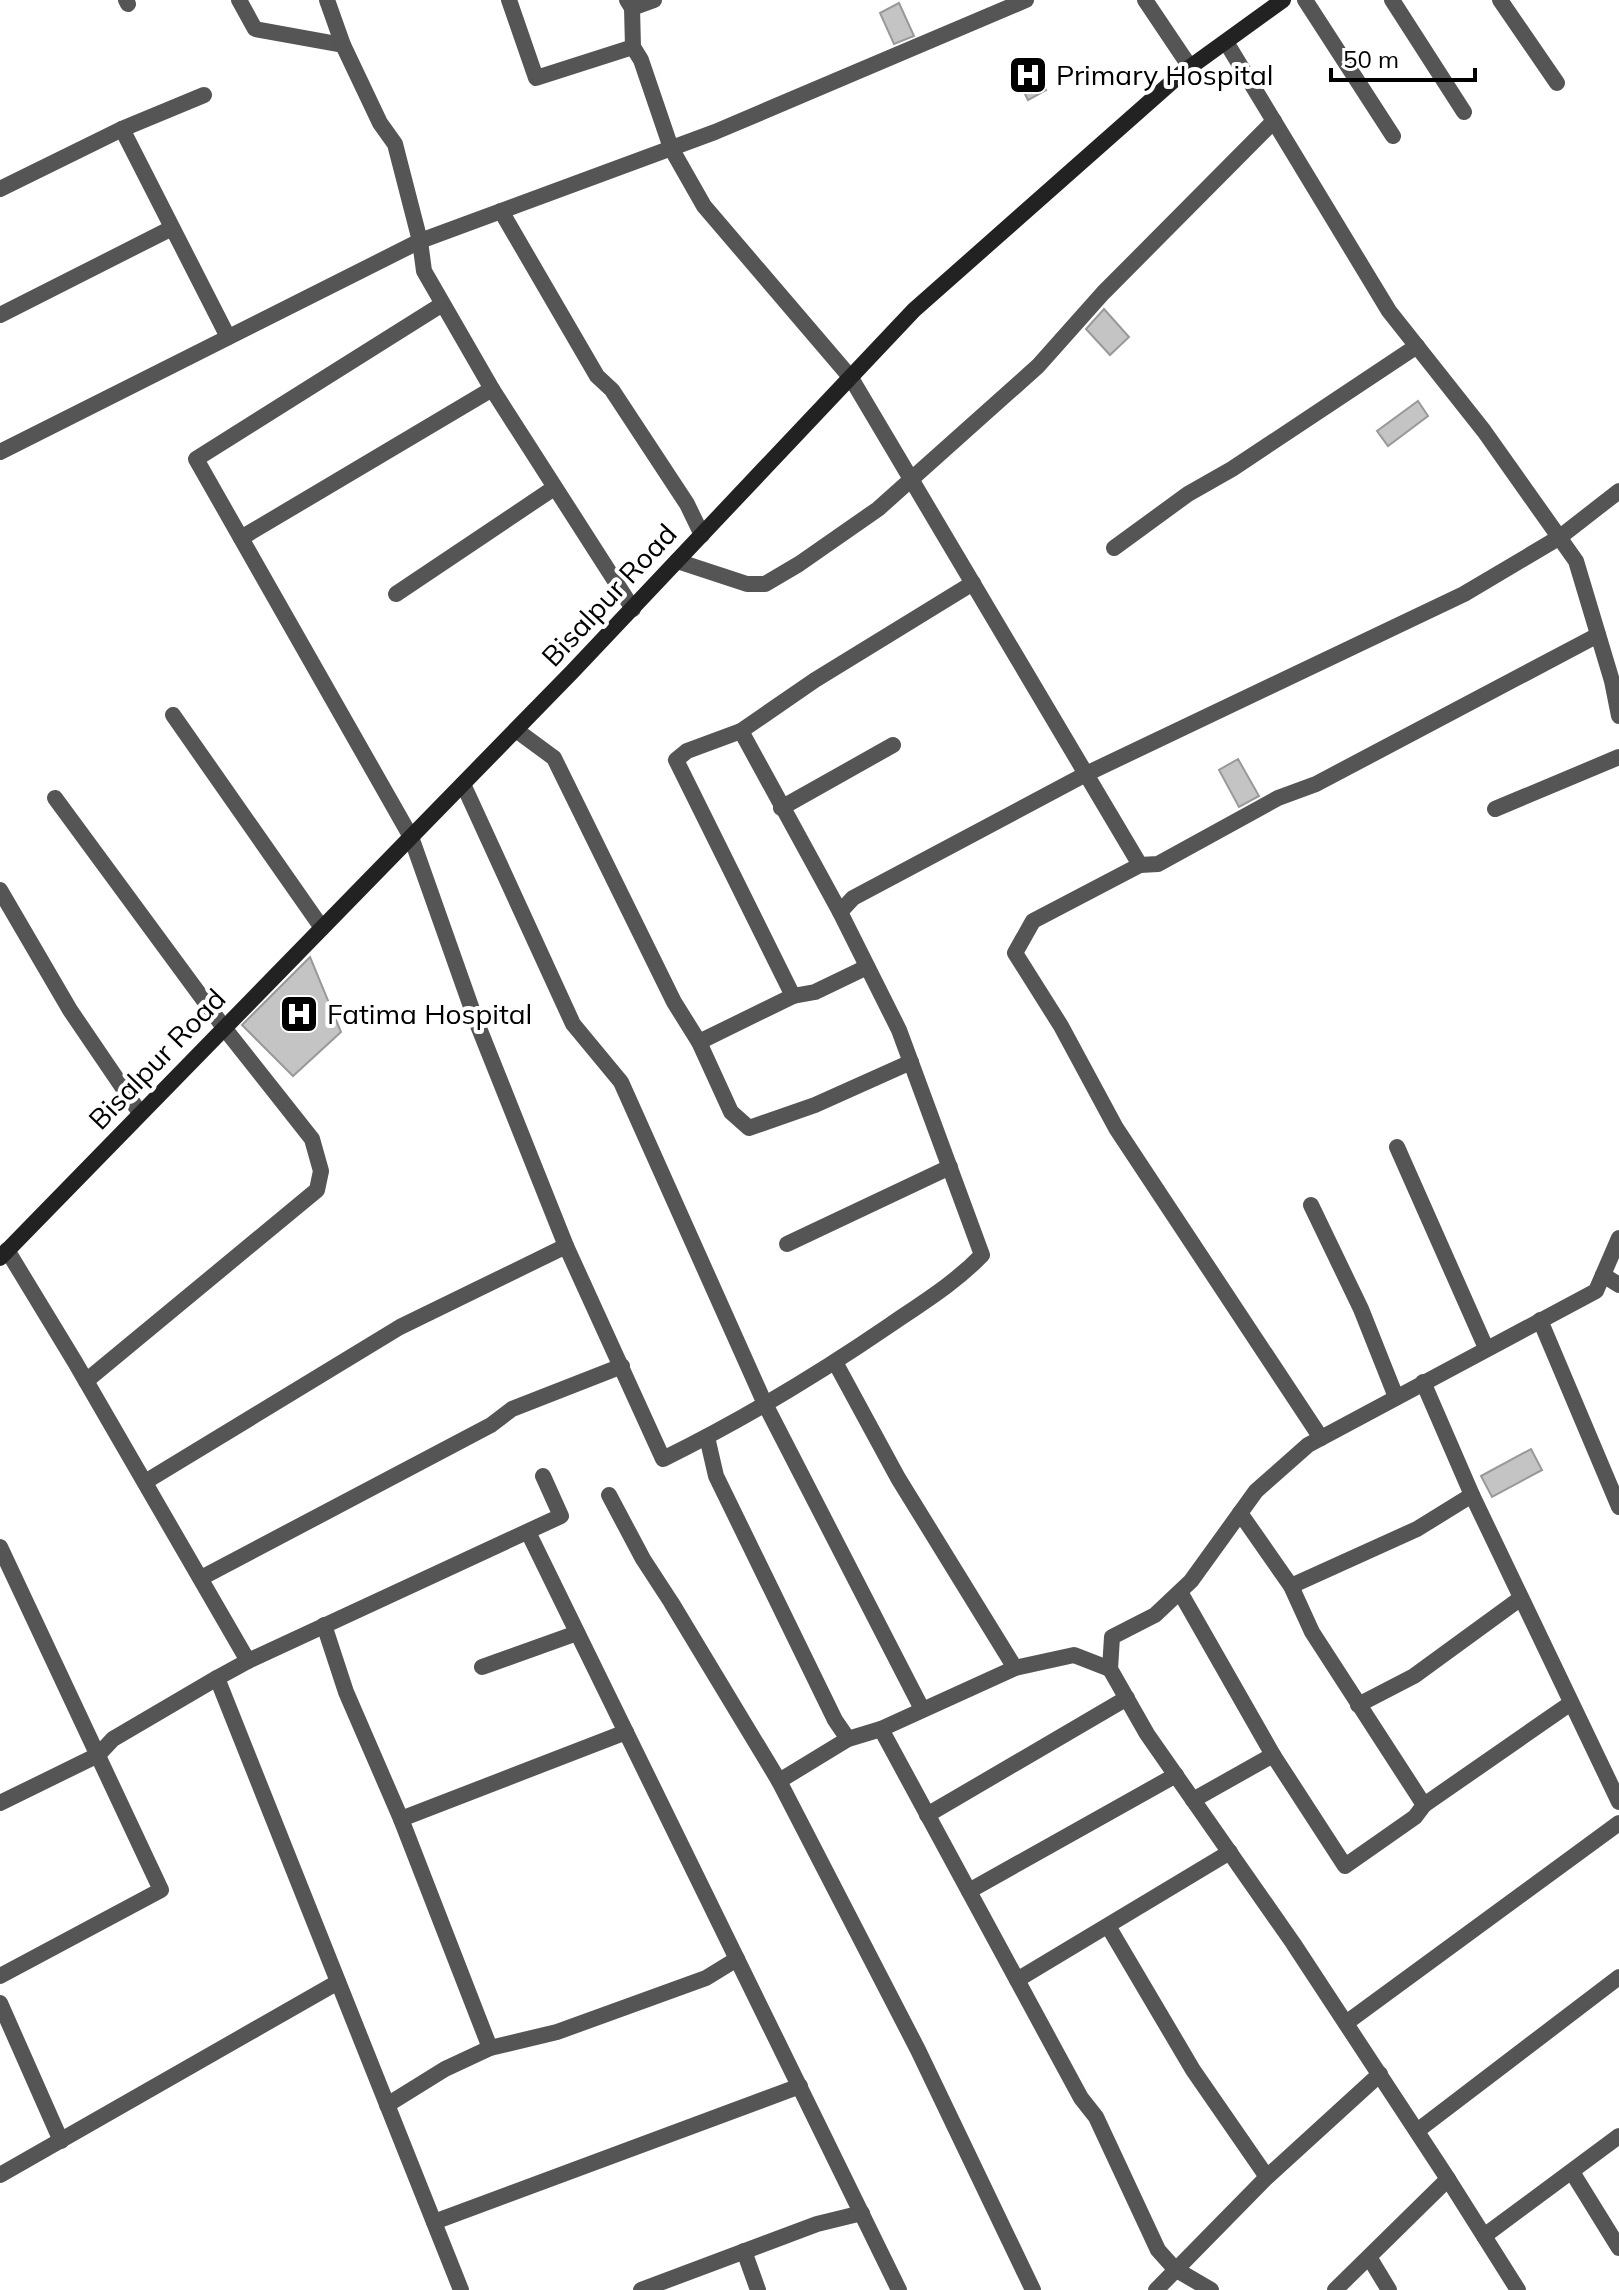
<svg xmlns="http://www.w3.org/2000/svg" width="1619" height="2290" font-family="Mulish,sans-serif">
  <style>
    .building { fill: #c4c4c4; stroke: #999; stroke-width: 2 }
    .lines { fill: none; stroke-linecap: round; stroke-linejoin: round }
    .minor { stroke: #555; stroke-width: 16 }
    .secondary { stroke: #222; stroke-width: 16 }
    .labels { text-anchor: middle; stroke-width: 8; stroke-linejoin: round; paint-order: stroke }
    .poi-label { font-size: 28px; fill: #000; stroke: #fff; text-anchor: start }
    .street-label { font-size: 28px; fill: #000; stroke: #fff }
  </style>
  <rect width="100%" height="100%" fill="#fff"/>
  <!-- building -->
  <g class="building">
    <path d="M899,3L914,36L894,44L880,13Z"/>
    <path d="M1030,58L1046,90L1028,100L1012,68Z"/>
    <path d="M1104,309L1129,337L1110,355L1086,329Z"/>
    <path d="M1418,401L1428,416L1388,446L1377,431Z"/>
    <path d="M1238,759L1259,796L1239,807L1219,770Z"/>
    <path d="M310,957L341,1032L293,1076L242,1025Z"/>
    <path d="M1531,1449L1542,1470L1492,1497L1481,1476Z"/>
  </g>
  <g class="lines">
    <!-- minor -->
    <g class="minor">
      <path d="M126,0L128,4"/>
      <path d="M239,0L255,29L343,45"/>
      <path d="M327,0L343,45L380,123L395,144L420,241L424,271L492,389L633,609"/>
      <path d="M509,0L536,78L633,47"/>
      <path d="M627,0L632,8L633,47L641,60L671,148L704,206L851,378L1140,865"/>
      <path d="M1145,0L1190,67"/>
      <path d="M1305,0L1393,136"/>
      <path d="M1392,0L1464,112"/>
      <path d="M1500,0L1557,83"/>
      <path d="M632,8L654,0"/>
      <path d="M1226,42L1389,311L1484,431L1576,561L1612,681L1619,716"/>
      <path d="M122,129L228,337"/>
      <path d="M0,189L122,129L204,95"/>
      <path d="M501,211L597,376L612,390L687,504L702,535"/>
      <path d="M441,305L196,459L411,837L475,1018L566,1246L663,1459C742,1420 817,1375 890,1325C922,1303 955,1283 982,1255L899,1030L840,912L741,731"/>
      <path d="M0,315L172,228"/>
      <path d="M0,452L420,241L715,132L1026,0"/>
      <path d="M241,538L492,389"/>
      <path d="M1114,548L1188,494L1232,469L1417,346"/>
      <path d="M677,561L747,584H765L799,564L878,509L1038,366L1103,293L1274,121"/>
      <path d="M396,594L554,488"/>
      <path d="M173,715L322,928"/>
      <path d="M516,730L554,758L674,1002L699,1042L731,1112L749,1128L815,1105L911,1062"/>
      <path d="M463,784L573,1024L621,1082L765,1404L922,1709"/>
      <path d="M55,798L225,1029L312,1139L321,1171L317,1190L86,1381"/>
      <path d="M781,808L893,745"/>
      <path d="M1495,809L1619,757"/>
      <path d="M0,890L70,1010L140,1113"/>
      <path d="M840,912L853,898L1086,774L1464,594L1560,537L1619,491"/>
      <path d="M793,996L676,760L687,751L741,731L815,680L973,583"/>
      <path d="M699,1042L793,996L815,992L867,967"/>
      <path d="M1397,1147L1486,1348"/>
      <path d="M1311,1205L1361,1309L1396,1397"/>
      <path d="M787,1244L950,1167"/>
      <path d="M7,1250L75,1362L248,1661L217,1678L461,2290"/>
      <path d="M1603,1275L1619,1285"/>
      <path d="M1540,1320L1619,1507"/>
      <path d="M835,1362L898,1478L1015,1668"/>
      <path d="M1423,1382L1472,1495L1619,1802"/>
      <path d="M707,1437L716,1476L835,1720L848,1739"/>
      <path d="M1321,1438L1116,1128L1061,1026L1015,953L1033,921L1140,865L1158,864L1278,798L1316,784L1598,635"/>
      <path d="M145,1482L400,1327L566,1246"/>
      <path d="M609,1495L643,1559L671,1602L779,1781L918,2050L1033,2290"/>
      <path d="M1240,1513L1291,1586L1312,1632L1424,1805"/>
      <path d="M528,1532L899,2290"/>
      <path d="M0,1547L161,1890L0,1976"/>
      <path d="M201,1578L491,1425L512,1409L622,1366"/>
      <path d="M1291,1586L1417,1529L1472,1495"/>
      <path d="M1180,1592L1273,1755L1345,1866L1415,1817L1424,1805L1571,1703"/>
      <path d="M324,1625L346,1692L401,1819L490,2048"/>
      <path d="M248,1661L561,1516L543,1476"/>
      <path d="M482,1667L577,1633"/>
      <path d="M1358,1705L1414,1676L1521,1598"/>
      <path d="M881,1729L1081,2098L1096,2117L1158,2250L1175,2269L1211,2290"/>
      <path d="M779,1781L848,1739L881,1729L1015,1668L1074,1655L1110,1669"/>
      <path d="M1193,1800L1273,1755"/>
      <path d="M0,1803L98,1755L113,1739L217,1678"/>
      <path d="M927,1815L1127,1698"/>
      <path d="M401,1819L626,1732"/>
      <path d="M969,1891L1176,1775"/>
      <path d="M1108,1926L1193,2070L1267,2177"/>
      <path d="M1017,1980L1230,1852"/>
      <path d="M0,2003L61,2141"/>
      <path d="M1346,2023L1619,1823"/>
      <path d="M387,2105L445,2069L490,2048L557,2032L706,1978L737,1959"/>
      <path d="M1417,2131L1619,1977"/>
      <path d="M1572,2172L1619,2248"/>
      <path d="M0,2175L338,1982"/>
      <path d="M1448,2179L1518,2290"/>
      <path d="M434,2222L800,2086"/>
      <path d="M1484,2236L1619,2136"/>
      <path d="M744,2251L758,2290"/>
      <path d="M1369,2257L1389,2290"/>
      <path d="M641,2290L817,2224L862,2213"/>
      <path d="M1156,2290L1267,2177L1380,2074"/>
      <path d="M1335,2290L1448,2179L1293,1943L1147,1734L1110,1669L1112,1637L1155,1615L1191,1581L1256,1491L1308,1445L1596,1291L1619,1238"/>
    </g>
    <!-- secondary -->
    <path class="secondary" d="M0,1258L572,672L914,310L1182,73L1283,0"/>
  </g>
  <!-- icons -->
  <defs>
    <symbol id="hospital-square" viewBox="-11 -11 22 22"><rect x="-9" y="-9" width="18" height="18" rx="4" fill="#000" stroke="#fff"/><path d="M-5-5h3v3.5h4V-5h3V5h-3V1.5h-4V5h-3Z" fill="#fff"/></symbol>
  </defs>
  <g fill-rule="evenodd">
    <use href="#hospital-square" x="1006" y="53" width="44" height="44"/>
    <use href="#hospital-square" x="277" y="992" width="44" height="44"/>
  </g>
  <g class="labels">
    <!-- poi labels -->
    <g class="poi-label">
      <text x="1056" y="85">Primary Hospital</text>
      <text x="327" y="1024">Fatima Hospital</text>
    </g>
    <!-- street labels -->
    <g class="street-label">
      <text transform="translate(609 595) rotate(-47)" y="10">Bisalpur Road</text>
      <text transform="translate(157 1059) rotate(-46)" y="10">Bisalpur Road</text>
    </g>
  </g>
  <!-- scale -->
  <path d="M1331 68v12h144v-12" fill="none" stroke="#000000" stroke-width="4"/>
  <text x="1343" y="68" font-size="24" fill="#000000" stroke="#ffffff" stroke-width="6" paint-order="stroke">50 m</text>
</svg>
